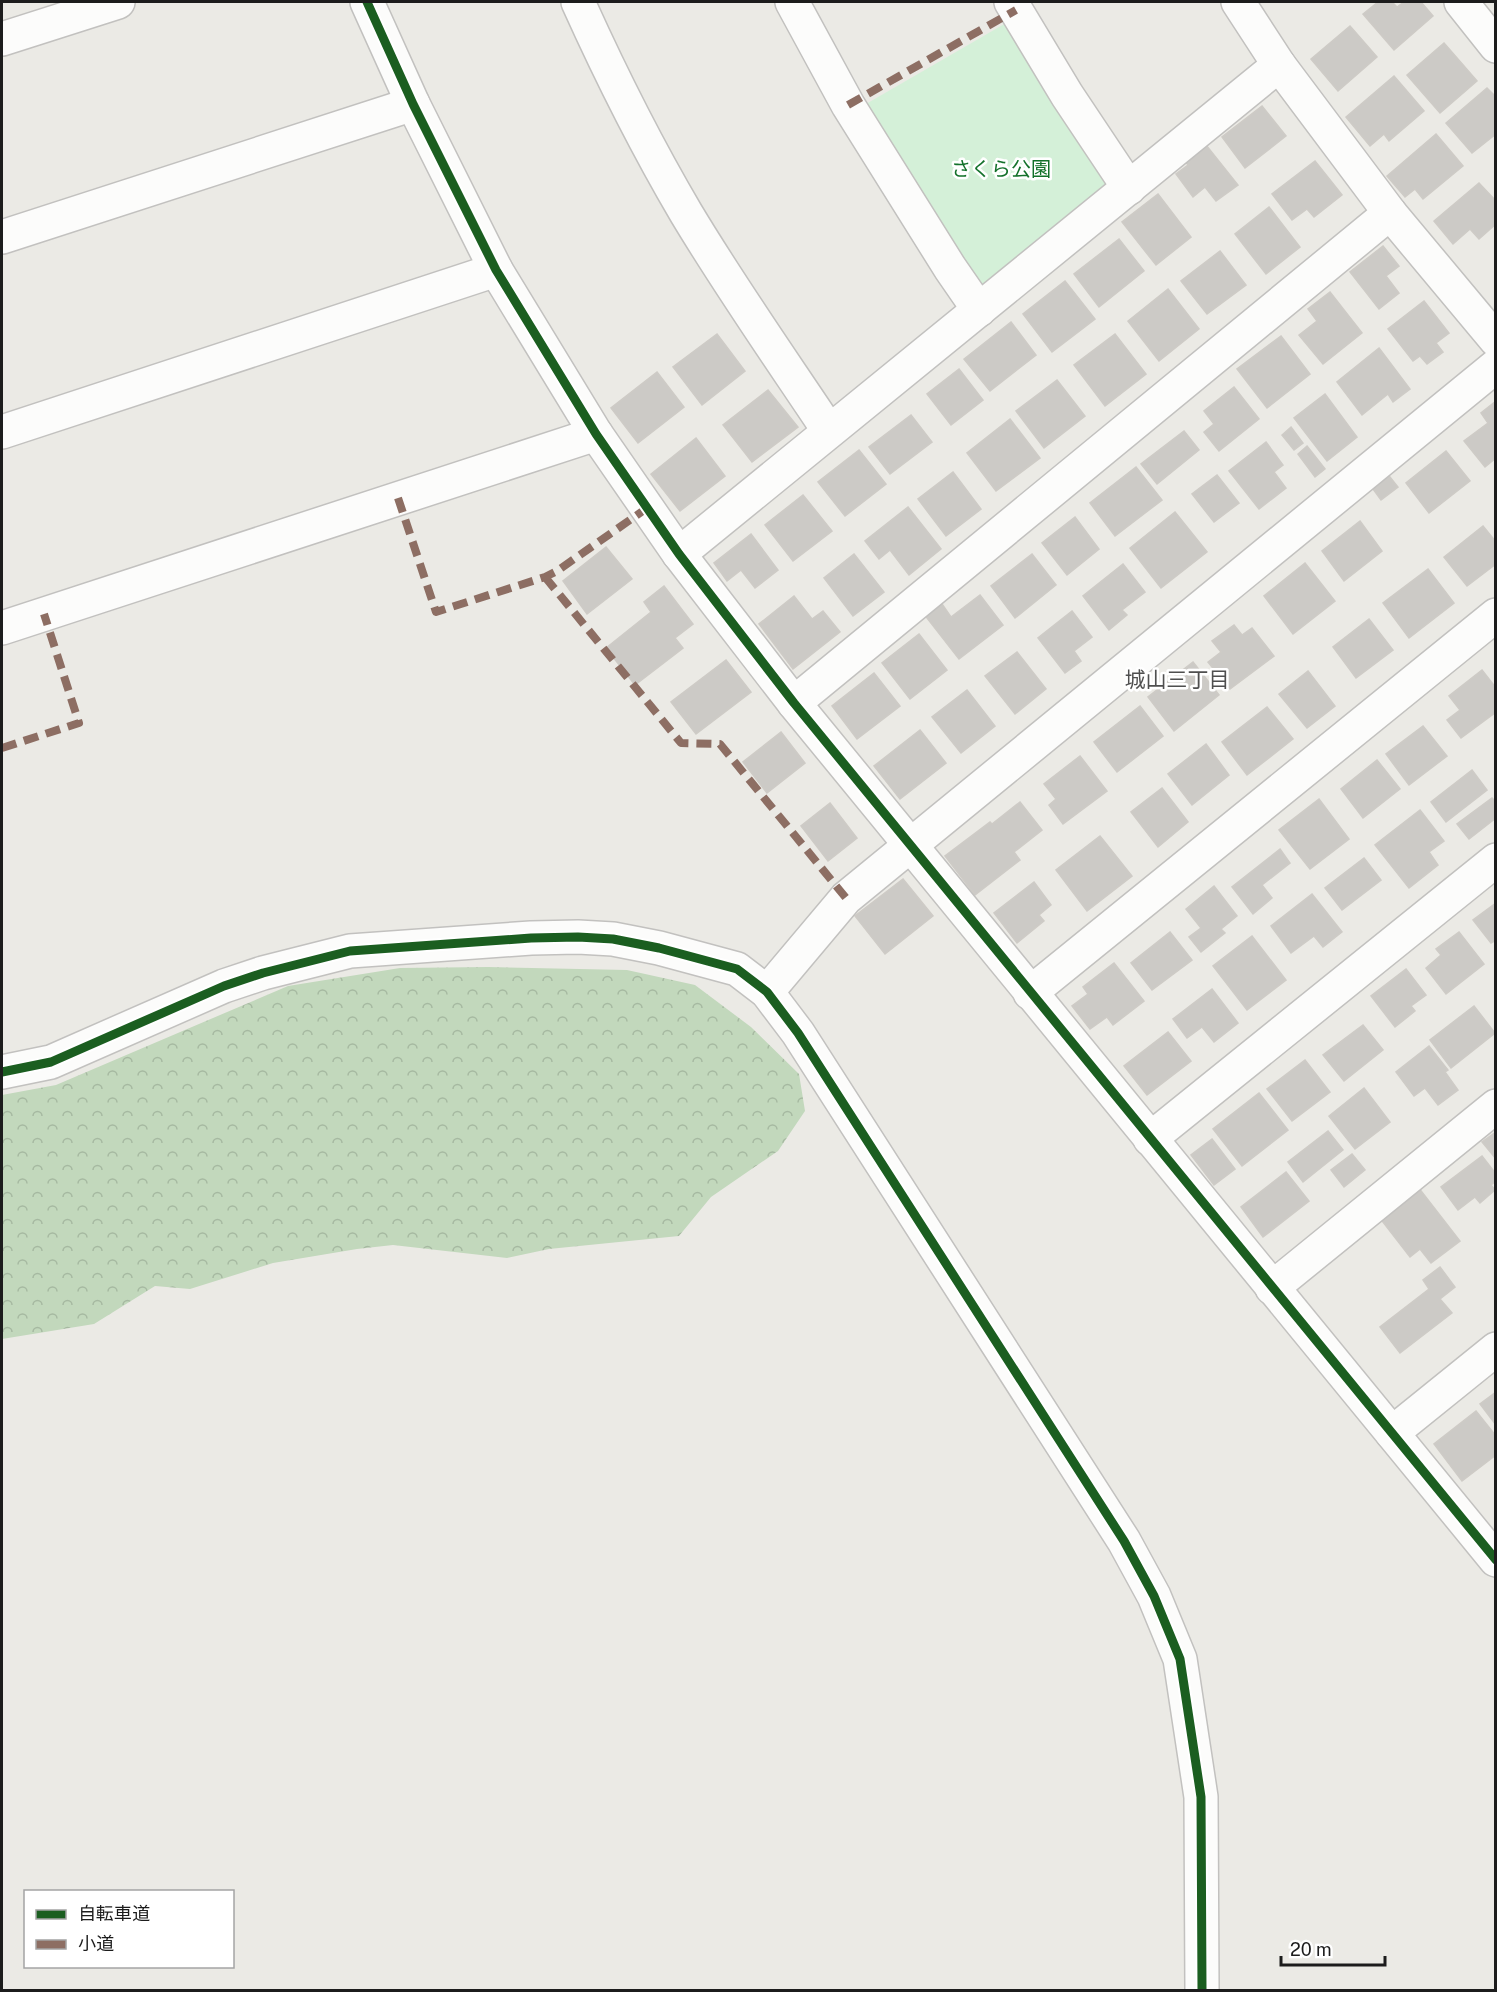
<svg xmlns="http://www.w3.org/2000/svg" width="1497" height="1992" font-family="'Public Sans','Noto Sans JP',sans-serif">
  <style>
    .forest { fill: url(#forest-crowns) }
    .park { fill: #d4f0d8 }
    .building { fill: #cccac6; stroke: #cecbc6; stroke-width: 1.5 }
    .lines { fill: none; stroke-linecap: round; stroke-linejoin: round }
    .minor-casing { stroke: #c2c1bf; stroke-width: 36 }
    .minor { stroke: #fcfcfb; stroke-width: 33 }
    .quiet { stroke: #8d6e63; stroke-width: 8; stroke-dasharray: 15 8; stroke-linecap: butt }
    .cycleway-casing { stroke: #fff; stroke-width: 13 }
    .cycleway { stroke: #1b5e20; stroke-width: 9 }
    .labels { text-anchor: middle; stroke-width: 5; stroke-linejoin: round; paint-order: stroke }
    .park-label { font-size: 20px; fill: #13712a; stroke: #fff }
    .neighbourhood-label { font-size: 21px; fill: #4f4f4f; stroke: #fff }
  </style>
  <defs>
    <pattern id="forest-crowns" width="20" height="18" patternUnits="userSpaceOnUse" patternTransform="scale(1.5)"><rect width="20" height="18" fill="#c2d8bc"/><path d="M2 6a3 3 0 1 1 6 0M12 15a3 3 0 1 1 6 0" fill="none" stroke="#a6b9a1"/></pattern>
  </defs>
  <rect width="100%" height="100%" fill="#ebeae5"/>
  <!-- forest -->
  <path class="forest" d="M488,967L627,970L695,985L751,1027L799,1074L805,1111L778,1151L711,1197L679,1236L549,1249L507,1258L393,1245L357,1249L273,1263L190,1289L155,1286L94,1324L2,1339V1095L56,1085L288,986L400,968Z"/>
  <!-- park -->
  <path class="park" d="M1006,23L1104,176L1106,185L1101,193L991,281L983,284L976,279L866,104Z"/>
  <!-- building -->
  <g class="building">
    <path d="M1378,2H1392L1397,7L1404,2H1421L1433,16L1394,50L1363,14Z"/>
    <path d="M1350,26L1377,57L1338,91L1311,59Z"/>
    <path d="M1444,43L1477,81L1440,113L1407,75Z"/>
    <path d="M1394,76L1424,111L1389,141L1384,134L1370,146L1346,117Z"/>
    <path d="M1487,88L1496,97V134L1472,153L1446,123Z"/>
    <path d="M1262,106L1286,136L1245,168L1222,137Z"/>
    <path d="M1436,134L1463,166L1423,199L1415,189L1405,197L1387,176Z"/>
    <path d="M1206,145L1238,185L1216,201L1205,187L1193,197L1176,174L1188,165L1185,161Z"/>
    <path d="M1315,161L1342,195L1314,217L1307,209L1292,220L1272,194Z"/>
    <path d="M1479,183L1496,201V224L1479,239L1470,229L1453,244L1434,221Z"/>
    <path d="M1158,194L1191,237L1156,265L1122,222Z"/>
    <path d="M1269,207L1300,247L1266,274L1235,234Z"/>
    <path d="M1119,239L1144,271L1099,307L1074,274Z"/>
    <path d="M1383,246L1399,266L1386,276L1399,293L1379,309L1350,272Z"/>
    <path d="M1220,251L1246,285L1207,314L1181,281Z"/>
    <path d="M1065,281L1095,319L1052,352L1023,314Z"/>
    <path d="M1168,289L1199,329L1159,361L1128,321Z"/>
    <path d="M1330,292L1362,333L1323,364L1299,335L1317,321L1308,309Z"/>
    <path d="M1424,301L1449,333L1436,343L1443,352L1427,364L1420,356L1413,361L1388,329Z"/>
    <path d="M1011,322L1036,355L990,391L964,359Z"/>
    <path d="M717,334L745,371L702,405L673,367Z"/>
    <path d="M1115,334L1146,374L1105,406L1074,365Z"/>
    <path d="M1281,336L1310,374L1267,408L1237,369Z"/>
    <path d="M1379,348L1410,389L1393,402L1388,394L1362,415L1337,382Z"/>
    <path d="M959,369L983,400L951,425L927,394Z"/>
    <path d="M657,372L684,407L638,443L611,408Z"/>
    <path d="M1057,380L1085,416L1044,448L1016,411Z"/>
    <path d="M1234,387L1259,419L1219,451L1204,432L1214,424L1204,411Z"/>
    <path d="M768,390L798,427L752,462L723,425Z"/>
    <path d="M1325,394L1357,437L1327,461L1294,418Z"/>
    <path d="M1496,401V458L1485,467L1464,441L1488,423L1481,413Z"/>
    <path d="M911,415L932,442L890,474L869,447Z"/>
    <path d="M1010,419L1040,458L996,491L967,453Z"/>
    <path d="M1291,427L1303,443L1294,450L1282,435Z"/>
    <path d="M1184,431L1199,450L1157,484L1141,464Z"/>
    <path d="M696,438L725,476L680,511L651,474Z"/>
    <path d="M1266,442L1283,465L1274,472L1286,488L1259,509L1229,471Z"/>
    <path d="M1307,446L1325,469L1315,477L1298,454Z"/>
    <path d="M859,450L886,484L845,516L818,482Z"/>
    <path d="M1446,451L1470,481L1429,513L1406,483Z"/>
    <path d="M1136,467L1162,500L1115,536L1090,503Z"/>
    <path d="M953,472L981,509L946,536L918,499Z"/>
    <path d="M1386,472L1398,487L1381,500L1370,485Z"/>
    <path d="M1217,475L1239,503L1214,522L1192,494Z"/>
    <path d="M803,495L832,531L793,561L765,525Z"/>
    <path d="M908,507L941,549L909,575L890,550L879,559L865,541Z"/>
    <path d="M1175,512L1207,552L1161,588L1130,548Z"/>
    <path d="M1075,517L1099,549L1067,575L1042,543Z"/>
    <path d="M1360,521L1382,551L1344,581L1322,551Z"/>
    <path d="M1483,526L1496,542V564L1467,586L1444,557Z"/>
    <path d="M751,534L778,570L755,588L741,570L727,581L714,563Z"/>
    <path d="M606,547L632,579L587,614L563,581Z"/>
    <path d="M854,554L884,592L853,616L824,578Z"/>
    <path d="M1032,554L1056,585L1015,618L991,586Z"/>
    <path d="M1305,563L1335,601L1293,634L1264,596Z"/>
    <path d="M1123,564L1145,592L1122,610L1127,615L1109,630L1083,596Z"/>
    <path d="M1428,569L1454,603L1409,638L1383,603Z"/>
    <path d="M664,586L693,624L675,638L683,648L635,685L606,648L651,612L644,602Z"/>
    <path d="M980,595L1003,625L959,659L924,614L940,601L951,617Z"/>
    <path d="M794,596L812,619L823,611L840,632L793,669L759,624Z"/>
    <path d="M1072,611L1092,637L1074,651L1081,661L1065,673L1038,638Z"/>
    <path d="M1369,619L1393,650L1356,678L1333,647Z"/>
    <path d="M1234,625L1242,635L1252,628L1274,656L1230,689L1208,662L1221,652L1212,641Z"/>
    <path d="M919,634L947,670L910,699L882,663Z"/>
    <path d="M1017,652L1046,689L1015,714L985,676Z"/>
    <path d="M726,660L751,692L696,734L671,702Z"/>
    <path d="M1193,662L1219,695L1174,731L1148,697Z"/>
    <path d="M1482,670L1496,688V712L1461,738L1447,720L1460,710L1449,696Z"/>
    <path d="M1308,671L1335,706L1307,728L1279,694Z"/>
    <path d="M874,673L900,706L857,739L832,706Z"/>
    <path d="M967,690L995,726L961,753L932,717Z"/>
    <path d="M1140,706L1163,736L1117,772L1094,742Z"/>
    <path d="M1267,707L1293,739L1247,775L1222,742Z"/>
    <path d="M1423,726L1447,756L1409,785L1386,754Z"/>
    <path d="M920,730L946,763L900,799L874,766Z"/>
    <path d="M781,732L805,763L767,793L743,762Z"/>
    <path d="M1206,744L1229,775L1192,805L1168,774Z"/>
    <path d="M1080,756L1107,791L1063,824L1049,805L1056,799L1044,784Z"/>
    <path d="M1377,760L1400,789L1363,818L1341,789Z"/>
    <path d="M1472,770L1487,790L1446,822L1431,802Z"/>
    <path d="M1162,788L1188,822L1158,847L1131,812Z"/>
    <path d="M1492,798L1496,802V818L1469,839L1457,824Z"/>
    <path d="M1319,799L1349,839L1310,869L1279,830Z"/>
    <path d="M1020,802L1042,830L1014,852L1020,860L975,895L945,856L990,822L992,824Z"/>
    <path d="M830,803L857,838L828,861L801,826Z"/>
    <path d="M1420,810L1444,841L1429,852L1438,865L1409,888L1375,845Z"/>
    <path d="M1100,836L1132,876L1087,911L1056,870Z"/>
    <path d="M1280,849L1290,863L1262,885L1272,898L1253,914L1232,887Z"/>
    <path d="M1364,858L1381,880L1342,910L1325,888Z"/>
    <path d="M903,879L933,916L885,954L855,916Z"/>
    <path d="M1034,882L1051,905L1039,915L1044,921L1017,943L994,913Z"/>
    <path d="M1214,886L1237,916L1221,929L1225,933L1201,952L1189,937L1201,928L1186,909Z"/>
    <path d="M1312,894L1342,932L1323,947L1314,936L1291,953L1271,926Z"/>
    <path d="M1496,903V940L1491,943L1473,920Z"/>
    <path d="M1170,932L1192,960L1152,990L1131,963Z"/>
    <path d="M1459,932L1484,964L1446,994L1426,968L1441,955L1436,949Z"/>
    <path d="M1252,936L1286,980L1247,1010L1213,966Z"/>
    <path d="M1114,963L1144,1001L1113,1025L1107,1017L1090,1029L1072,1006L1088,994L1083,987Z"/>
    <path d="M1406,969L1426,995L1411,1006L1415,1011L1395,1027L1371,996Z"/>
    <path d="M1212,989L1238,1023L1214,1042L1202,1027L1187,1038L1173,1019Z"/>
    <path d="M1474,1006L1495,1033L1451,1068L1430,1040Z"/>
    <path d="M1363,1025L1383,1050L1344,1081L1323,1055Z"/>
    <path d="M1168,1032L1191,1061L1147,1095L1124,1066Z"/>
    <path d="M1429,1046L1448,1070L1445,1072L1458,1090L1438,1105L1425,1088L1414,1096L1396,1072Z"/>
    <path d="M1305,1060L1330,1092L1292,1121L1267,1089Z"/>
    <path d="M1364,1088L1390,1122L1355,1149L1329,1116Z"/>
    <path d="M1259,1093L1288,1130L1242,1166L1213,1129Z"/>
    <path d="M1328,1131L1343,1150L1303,1182L1288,1162Z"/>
    <path d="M1496,1132V1159L1482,1142Z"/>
    <path d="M1212,1139L1235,1169L1214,1185L1191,1155Z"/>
    <path d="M1352,1154L1365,1170L1344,1187L1331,1170Z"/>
    <path d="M1482,1156L1496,1174V1181L1491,1185L1495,1190L1480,1203L1475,1197L1458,1210L1441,1187Z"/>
    <path d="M1286,1172L1309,1201L1263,1237L1241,1207Z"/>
    <path d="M1418,1187L1460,1241L1431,1263L1420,1249L1410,1257L1379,1217Z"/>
    <path d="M1440,1267L1455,1287L1440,1299L1452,1313L1400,1353L1380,1327L1429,1289L1423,1280Z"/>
    <path d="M1496,1392V1425L1480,1404Z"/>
    <path d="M1476,1411L1496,1436V1455L1462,1481L1434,1444Z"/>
  </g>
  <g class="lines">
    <defs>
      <g id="minor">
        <path d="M367,2L413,104L496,270L596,434L679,554L794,703L1496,1560"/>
        <path d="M578,2C610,73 646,145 686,213C731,288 781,359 829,431"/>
        <path d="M792,2L848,105L950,268L979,310"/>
        <path d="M1011,2L1067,95L1129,188"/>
        <path d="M1238,2L1279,65L1390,213L1496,340"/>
        <path d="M1461,2L1496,46"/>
        <path d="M2,39L118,2"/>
        <path d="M2,237L413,104"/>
        <path d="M2,432L496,270"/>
        <path d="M679,554L1279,65"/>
        <path d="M2,628L596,434"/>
        <path d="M794,703L1390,213"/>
        <path d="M767,992L846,898L1496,366"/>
        <path d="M1030,993L1496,615"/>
        <path d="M2,1072L51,1062L224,986L263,973L350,951L531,938L578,937L613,939L659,948L737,969L767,992L798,1033L1124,1541L1154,1596L1180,1659L1201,1797L1202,1990"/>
        <path d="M1150,1139L1496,860"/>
        <path d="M1272,1288L1496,1106"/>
        <path d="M1392,1433L1496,1349"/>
      </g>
    </defs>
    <!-- minor casing -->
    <use href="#minor" class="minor-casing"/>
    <!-- minor -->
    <use href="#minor" class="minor"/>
    <!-- quiet -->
    <g class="quiet">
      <path d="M848,105L1016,10"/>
      <path d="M398,498L436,612L545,577L557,571L647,508"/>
      <path d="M545,577L681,743L720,744L846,898"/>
      <path d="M2,748L79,723L44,614"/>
    </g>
    <defs>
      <g id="cycleway">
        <path d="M367,2L413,104L496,270L596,434L679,554L794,703L1496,1560"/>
        <path d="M2,1072L51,1062L224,986L263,973L350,951L531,938L578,937L613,939L659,948L737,969L767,992L798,1033L1124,1541L1154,1596L1180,1659L1201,1797L1202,1990"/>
      </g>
    </defs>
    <!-- cycleway casing -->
    <use href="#cycleway" class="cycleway-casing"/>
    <!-- cycleway -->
    <use href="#cycleway" class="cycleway"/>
  </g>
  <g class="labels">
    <!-- park labels -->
    <g class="park-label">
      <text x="1001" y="176">さくら公園</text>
    </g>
    <!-- neighbourhood labels -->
    <g class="neighbourhood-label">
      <text x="1177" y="687">城山三丁目</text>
    </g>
  </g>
  <!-- border -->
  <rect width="1497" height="1992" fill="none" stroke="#1c1c1c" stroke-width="6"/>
  <!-- legend -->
  <rect x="24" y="1890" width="210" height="78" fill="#ffffff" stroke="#a4a4a4" stroke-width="1.5"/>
  <rect x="36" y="1910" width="30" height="9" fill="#1b5e20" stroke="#a4a4a4" stroke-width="1.5"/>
  <text x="78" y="1920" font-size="18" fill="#1c1c1c">自転車道</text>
  <rect x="36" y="1940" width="30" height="9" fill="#8d6e63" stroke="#a4a4a4" stroke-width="1.5"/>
  <text x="78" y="1950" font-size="18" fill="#1c1c1c">小道</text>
  <!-- scale -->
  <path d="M1281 1956v9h104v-9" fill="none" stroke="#1c1c1c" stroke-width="3"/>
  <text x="1290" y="1956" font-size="18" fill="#1c1c1c" stroke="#ffffff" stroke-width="4.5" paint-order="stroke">20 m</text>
</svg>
